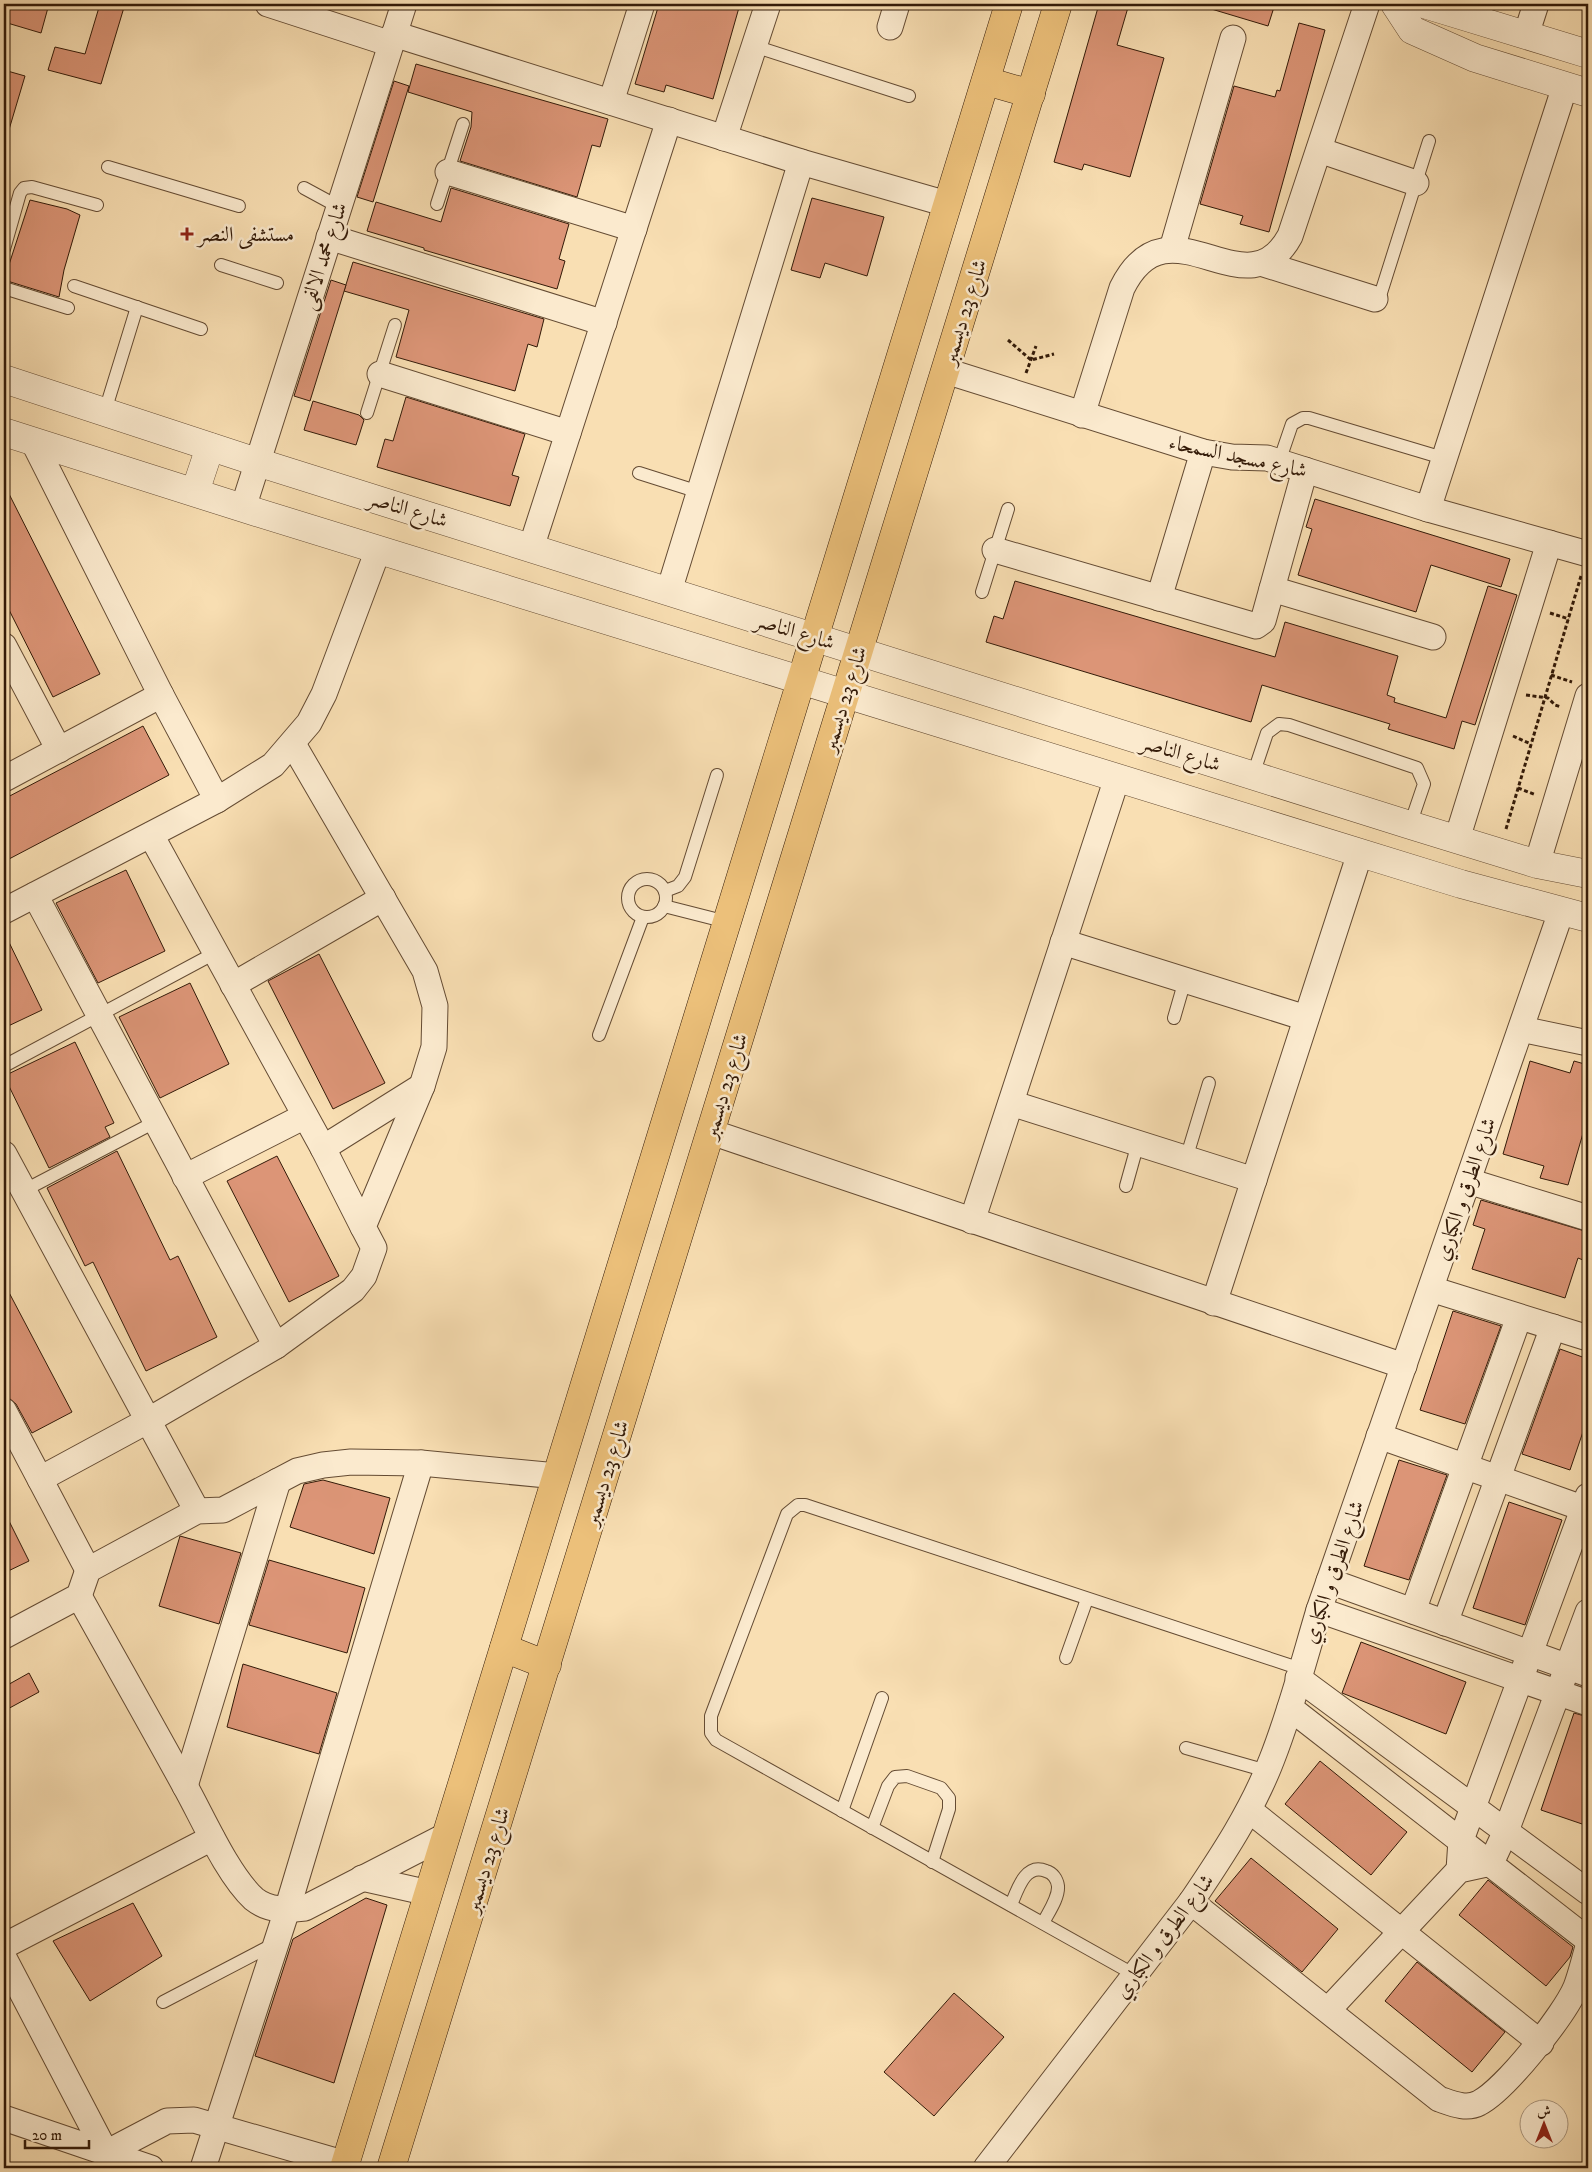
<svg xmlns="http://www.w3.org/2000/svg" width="1592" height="2172" font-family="'IM FELL DW Pica',Amiri,serif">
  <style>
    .building { fill: #dc9577; stroke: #331a08 }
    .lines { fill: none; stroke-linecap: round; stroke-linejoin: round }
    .service-casing { stroke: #644b33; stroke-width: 14 }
    .minor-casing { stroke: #644b33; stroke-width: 27 }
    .tertiary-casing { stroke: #644b33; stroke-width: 29 }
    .primary-casing { stroke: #331a08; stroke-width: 29 }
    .path { stroke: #331a08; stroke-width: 3; stroke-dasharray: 4 2.5; stroke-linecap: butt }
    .service { stroke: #fbeace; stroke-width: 12 }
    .minor { stroke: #fbeace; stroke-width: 25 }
    .tertiary { stroke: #fbeace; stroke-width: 28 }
    .primary { stroke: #ecc07a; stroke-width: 28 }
    .poi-dot { fill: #8f2418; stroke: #fbeace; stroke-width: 2 }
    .labels { text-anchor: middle; stroke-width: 5; stroke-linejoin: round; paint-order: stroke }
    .poi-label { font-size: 21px; fill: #331a08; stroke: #fbeace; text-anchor: start }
    .street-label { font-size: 21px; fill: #331a08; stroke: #fbeace }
  </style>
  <rect width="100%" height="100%" fill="#f9dfb3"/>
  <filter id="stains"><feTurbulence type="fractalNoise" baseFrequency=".004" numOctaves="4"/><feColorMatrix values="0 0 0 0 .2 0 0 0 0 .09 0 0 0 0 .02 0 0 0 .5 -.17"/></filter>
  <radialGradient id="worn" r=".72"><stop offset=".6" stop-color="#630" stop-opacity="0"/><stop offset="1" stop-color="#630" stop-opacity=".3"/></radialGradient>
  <!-- building -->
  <g class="building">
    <path d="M4,4H49L41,33L4,22Z"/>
    <path d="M100,4H125L101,84L48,70L55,47L85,54Z"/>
    <path d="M659,4H740L713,99L666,85L664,92L635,84Z"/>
    <path d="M1099,4H1129L1117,45L1164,58L1130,177L1084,164L1082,170L1054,162Z"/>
    <path d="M1209,4H1275L1268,26L1208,8Z"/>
    <path d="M1299,23L1325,30L1269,232L1240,224L1243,216L1200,204L1234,86L1275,97L1277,90L1280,91Z"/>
    <path d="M416,64L608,119L600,147L592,145L577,197L460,161L471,127L472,112L408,92Z"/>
    <path d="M4,70L25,76L8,133L4,132Z"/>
    <path d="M394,81L409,86L373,202L357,197Z"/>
    <path d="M451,188L569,224L559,259L565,261L557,289L424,250V248L367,231L376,202L441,222Z"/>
    <path d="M812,198L884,217L867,276L825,263L820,278L791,270Z"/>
    <path d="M30,200L67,209L80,215L64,270L59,297L4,280Z"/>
    <path d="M353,262L544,319L537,347L528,344L515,391L396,357L409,310L344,291Z"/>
    <path d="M331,280L346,285L310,401L294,396Z"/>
    <path d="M406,397L525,434L512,475L519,477L510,506L377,467L385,439L393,441Z"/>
    <path d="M313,401L359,415L364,420L356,445L304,430Z"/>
    <path d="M4,484L100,674L53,697L4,600Z"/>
    <path d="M1315,499L1510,559L1501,587L1431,565L1416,612L1298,575L1312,529L1306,527Z"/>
    <path d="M1015,581L1275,657L1285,622L1398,656L1387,695L1395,698L1394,702L1446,718L1488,586L1517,595L1475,725L1462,721L1454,749L1388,729L1390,724L1262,685L1251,722L986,642L994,616L1003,619Z"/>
    <path d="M143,726L169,775L9,859L4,848V799Z"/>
    <path d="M126,870L165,951L98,983L56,903Z"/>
    <path d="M4,932L42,1010L4,1028Z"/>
    <path d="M319,954L385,1083L333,1109L268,981Z"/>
    <path d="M190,983L229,1064L160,1098L119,1017Z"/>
    <path d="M75,1042L114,1123L105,1127L110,1137L49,1168L4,1076Z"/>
    <path d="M1530,1061L1570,1073L1574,1061L1588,1065V1116L1568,1185L1540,1178L1544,1166L1503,1154Z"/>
    <path d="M117,1151L170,1260L178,1256L217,1337L146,1371L93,1262L85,1266L47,1188Z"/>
    <path d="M277,1156L339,1276L289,1302L227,1181Z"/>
    <path d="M1481,1200L1588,1232V1262L1578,1258L1565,1298L1472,1269L1485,1229L1473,1225Z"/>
    <path d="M4,1283L72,1412L32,1433L16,1404L4,1394Z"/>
    <path d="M1453,1311L1501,1326L1465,1424L1420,1410Z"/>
    <path d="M1560,1349L1588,1359V1417L1570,1470L1522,1454Z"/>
    <path d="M1399,1460L1447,1475L1409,1580L1364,1566Z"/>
    <path d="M323,1480L390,1498L374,1554L290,1527L304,1484Z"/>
    <path d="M1509,1502L1562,1520L1525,1625L1473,1608Z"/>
    <path d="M4,1511L29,1561L4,1573Z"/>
    <path d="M180,1536L241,1553L219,1624L159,1606Z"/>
    <path d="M269,1560L365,1588L347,1653L249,1625Z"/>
    <path d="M1361,1642L1466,1682L1446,1734L1342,1693Z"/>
    <path d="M243,1664L337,1693L319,1754L227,1727Z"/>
    <path d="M29,1673L39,1692L4,1711V1687Z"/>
    <path d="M1574,1713L1588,1717V1826L1541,1810Z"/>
    <path d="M1320,1761L1407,1832L1371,1875L1285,1804Z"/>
    <path d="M1251,1858L1338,1929L1302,1972L1215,1901Z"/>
    <path d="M1488,1880L1573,1947L1570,1957L1546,1986L1459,1915Z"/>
    <path d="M366,1898L387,1905L334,2083L255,2056L293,1939Z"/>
    <path d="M133,1903L162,1956L90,2001L53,1941Z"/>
    <path d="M1417,1962L1505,2032L1472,2072L1385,2001Z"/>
    <path d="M954,1993L1004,2037L934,2116L884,2072Z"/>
  </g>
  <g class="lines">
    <defs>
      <g id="service">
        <path d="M754,46L909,96"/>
        <path d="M108,167L239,206"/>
        <path d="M304,188L339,207"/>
        <path d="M437,204L463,124"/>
        <path d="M4,249L20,193L24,188L32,187L97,205"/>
        <path d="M221,265L277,283"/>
        <path d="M74,286L201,329"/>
        <path d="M4,288L68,308"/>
        <path d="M1375,299L1380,296L1429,141"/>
        <path d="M105,411L137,307"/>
        <path d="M367,413L395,325"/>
        <path d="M1279,462L1292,424L1303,418H1309L1443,458"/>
        <path d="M639,473L699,492"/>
        <path d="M982,592L1008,509"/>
        <path d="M1253,775L1267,733L1279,724L1289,725L1417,768L1424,784L1410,825"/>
        <circle cx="647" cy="898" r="19"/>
        <path d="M665,891L678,886L685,877L717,775"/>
        <path d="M664,906L727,922"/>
        <path d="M1174,1018L1185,980"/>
        <path d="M599,1035L643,917"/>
        <path d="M4,1066L215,953"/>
        <path d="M1186,1159L1209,1083"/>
        <path d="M1126,1186L1138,1143"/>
        <path d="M23,1191L155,1122"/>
        <path d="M1066,1658L1087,1599"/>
        <path d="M1186,1748L1267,1771"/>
        <path d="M842,1811L882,1698"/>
        <path d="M872,1828L888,1786L895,1777L907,1776L941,1788L949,1798V1809L932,1862"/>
        <path d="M1011,1905C1017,1891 1025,1862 1046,1871C1053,1873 1057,1879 1058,1886C1059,1898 1048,1913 1043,1923"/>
        <path d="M1135,1975L716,1740L711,1733V1716L787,1514L798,1505H805L1301,1669"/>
        <path d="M163,2002L274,1944"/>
      </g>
      <g id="minor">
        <path d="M268,4L391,44"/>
        <path d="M890,27L897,4"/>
        <path d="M394,34L801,162L947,204"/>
        <path d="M1526,35L1536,4"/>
        <path d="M611,102L642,4"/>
        <path d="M724,138L768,4"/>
        <path d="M1319,150L1416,183"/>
        <path d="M448,172L634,229"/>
        <path d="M329,237L604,323"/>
        <path d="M1172,249L1233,38"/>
        <path d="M1264,264L1375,299"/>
        <path d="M946,371L1203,452L1232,457L1267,458L1428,509L1588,554"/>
        <path d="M380,374L568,433"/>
        <path d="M1082,415L1122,288C1169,193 1246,317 1290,236L1367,4"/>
        <path d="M33,441L161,695L217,800"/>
        <path d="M243,508L404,4"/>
        <path d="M1428,509L1565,86"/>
        <path d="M531,548L669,120"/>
        <path d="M995,550L1256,626L1263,621L1305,470"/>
        <path d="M1272,589L1433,637"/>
        <path d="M669,591L801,162"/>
        <path d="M1159,598L1203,452"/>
        <path d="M4,646L59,750"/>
        <path d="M4,779L161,695"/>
        <path d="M151,835L323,1148L363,1227"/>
        <path d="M1457,839L1549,543"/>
        <path d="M1537,864L1588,696"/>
        <path d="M35,895L276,1346L149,1420L40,1479"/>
        <path d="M4,911L217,800L273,765L309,723L324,694L378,550"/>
        <path d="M1063,942L1306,1018"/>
        <path d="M233,985L383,898"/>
        <path d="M1521,1029L1588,1043"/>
        <path d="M1011,1103L1254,1180"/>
        <path d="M711,1132L1404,1366"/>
        <path d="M323,1148L422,1086"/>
        <path d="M4,1154L197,1511"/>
        <path d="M185,1177L305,1116"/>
        <path d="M1468,1181L1588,1218"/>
        <path d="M972,1221L1117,778"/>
        <path d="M1431,1289L1588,1338"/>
        <path d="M1214,1303L1360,853"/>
        <path d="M276,1346L353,1290L364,1276L374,1248L363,1227L422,1086L434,1047L435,1006L425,971L293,744"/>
        <path d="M4,1411L88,1570"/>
        <path d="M1379,1436L1588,1510"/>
        <path d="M1329,1581L1588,1674"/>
        <path d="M79,1596C114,1659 150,1722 185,1786C203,1818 227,1874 254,1899C269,1911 287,1910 305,1908L447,1835"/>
        <path d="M1319,1610L1588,1703"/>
        <path d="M1413,1611L1519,1317"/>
        <path d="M1445,1623L1553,1327"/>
        <path d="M4,1636L79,1596L88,1570L197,1511L223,1510L297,1471L323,1465L351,1462L421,1463L557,1476"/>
        <path d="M1298,1678L1588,1892"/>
        <path d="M1290,1708L1588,1940"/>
        <path d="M185,1786L278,1481"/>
        <path d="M1249,1810L1541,2043"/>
        <path d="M1459,1870L1461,1840L1588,1496"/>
        <path d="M362,1878L429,1893"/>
        <path d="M1191,1902L1439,2099C1451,2103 1466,2110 1479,2103C1505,2090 1565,2014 1576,1987C1581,1974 1584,1960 1588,1947"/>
        <path d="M4,1946L212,1838"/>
        <path d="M4,1958L106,2153L167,2121L194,2120L346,2164"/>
        <path d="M1328,2010L1459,1870L1491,1863L1506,1831L1588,1612"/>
        <path d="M4,2118L151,2168"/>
        <path d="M203,2168L287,1910L421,1463"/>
        <path d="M986,2168L1191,1902C1222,1856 1252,1811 1272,1759C1291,1711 1304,1660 1319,1610L1561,912"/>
      </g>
      <g id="tertiary">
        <path d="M1395,4L1412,30L1475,58L1588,93"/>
        <path d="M1424,4L1588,54"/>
        <path d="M4,379L257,462L1410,825L1537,864L1588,874"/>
        <path d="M4,432L243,508L1461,884L1588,918"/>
        <path d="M195,492L210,447"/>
      </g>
      <g id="primary">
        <path d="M986,81L1031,94"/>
        <path d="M504,1648L547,1665"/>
        <path d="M344,2168L1009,4"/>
        <path d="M391,2168L1058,4"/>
      </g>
    </defs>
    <!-- service casing -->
    <use href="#service" class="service-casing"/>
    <!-- minor casing -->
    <use href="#minor" class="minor-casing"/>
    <!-- tertiary casing -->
    <use href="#tertiary" class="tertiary-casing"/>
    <!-- primary casing -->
    <use href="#primary" class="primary-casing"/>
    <!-- path -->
    <g class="path">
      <path d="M1008,340L1031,360L1054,354"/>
      <path d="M1026,373L1036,346"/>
      <path d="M1550,613L1569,619"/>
      <path d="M1551,675L1572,682"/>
      <path d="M1526,695L1548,698L1555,705L1561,707"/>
      <path d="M1513,736L1531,744"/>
      <path d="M1518,788L1536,795"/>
      <path d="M1506,829L1581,576"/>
    </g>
    <!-- service -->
    <use href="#service" class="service"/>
    <!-- minor -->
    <use href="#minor" class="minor"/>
    <!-- tertiary -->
    <use href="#tertiary" class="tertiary"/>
    <!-- primary -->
    <use href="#primary" class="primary"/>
  </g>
  <!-- markers -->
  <path class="poi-dot" d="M184.5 226.5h5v5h5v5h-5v5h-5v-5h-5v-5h5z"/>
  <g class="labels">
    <!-- poi labels -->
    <g class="poi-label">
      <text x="198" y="241">مستشفى النصر</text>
    </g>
    <!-- street labels -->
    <g class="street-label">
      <text transform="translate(323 256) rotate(-72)" y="7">شارع محمد الالفى</text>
      <text transform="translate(964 312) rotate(-73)" y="7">شارع 23 ديسمبر</text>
      <text transform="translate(1238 456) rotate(12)" y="7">شارع مسجد السمحاء</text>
      <text transform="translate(408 509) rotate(17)" y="7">شارع الناصر</text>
      <text transform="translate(795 631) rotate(17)" y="7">شارع الناصر</text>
      <text transform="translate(844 699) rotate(-73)" y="7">شارع 23 ديسمبر</text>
      <text transform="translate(1181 753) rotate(17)" y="7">شارع الناصر</text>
      <text transform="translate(725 1086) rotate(-73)" y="7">شارع 23 ديسمبر</text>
      <text transform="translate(1465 1189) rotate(-71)" y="7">شارع الطرق و الكباري</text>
      <text transform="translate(606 1473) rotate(-73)" y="7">شارع 23 ديسمبر</text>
      <text transform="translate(1333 1572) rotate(-71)" y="7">شارع الطرق و الكباري</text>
      <text transform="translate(487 1860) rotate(-73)" y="7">شارع 23 ديسمبر</text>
      <text transform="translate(1164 1936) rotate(-53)" y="7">شارع الطرق و الكباري</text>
    </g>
  </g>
  <!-- margin -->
  <rect width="1592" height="2172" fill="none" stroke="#f9dfb3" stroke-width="20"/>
  <rect x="5" y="5" width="1582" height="2162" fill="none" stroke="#331a08" stroke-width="2.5"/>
  <rect x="10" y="10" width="1572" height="2152" fill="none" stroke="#331a08"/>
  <!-- north arrow -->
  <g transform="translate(1544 2124)"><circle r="24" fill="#fbeace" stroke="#ab977f"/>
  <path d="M0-4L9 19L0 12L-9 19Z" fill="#8f2418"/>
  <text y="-8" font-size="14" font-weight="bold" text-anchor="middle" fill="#331a08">ش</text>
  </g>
  <!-- scale -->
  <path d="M25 2140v8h64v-8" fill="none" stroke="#331a08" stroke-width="2.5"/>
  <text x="32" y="2140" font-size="15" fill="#331a08" stroke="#fbeace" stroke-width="4" paint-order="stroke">20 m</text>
  <rect width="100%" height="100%" filter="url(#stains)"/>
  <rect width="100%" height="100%" fill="url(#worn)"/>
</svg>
